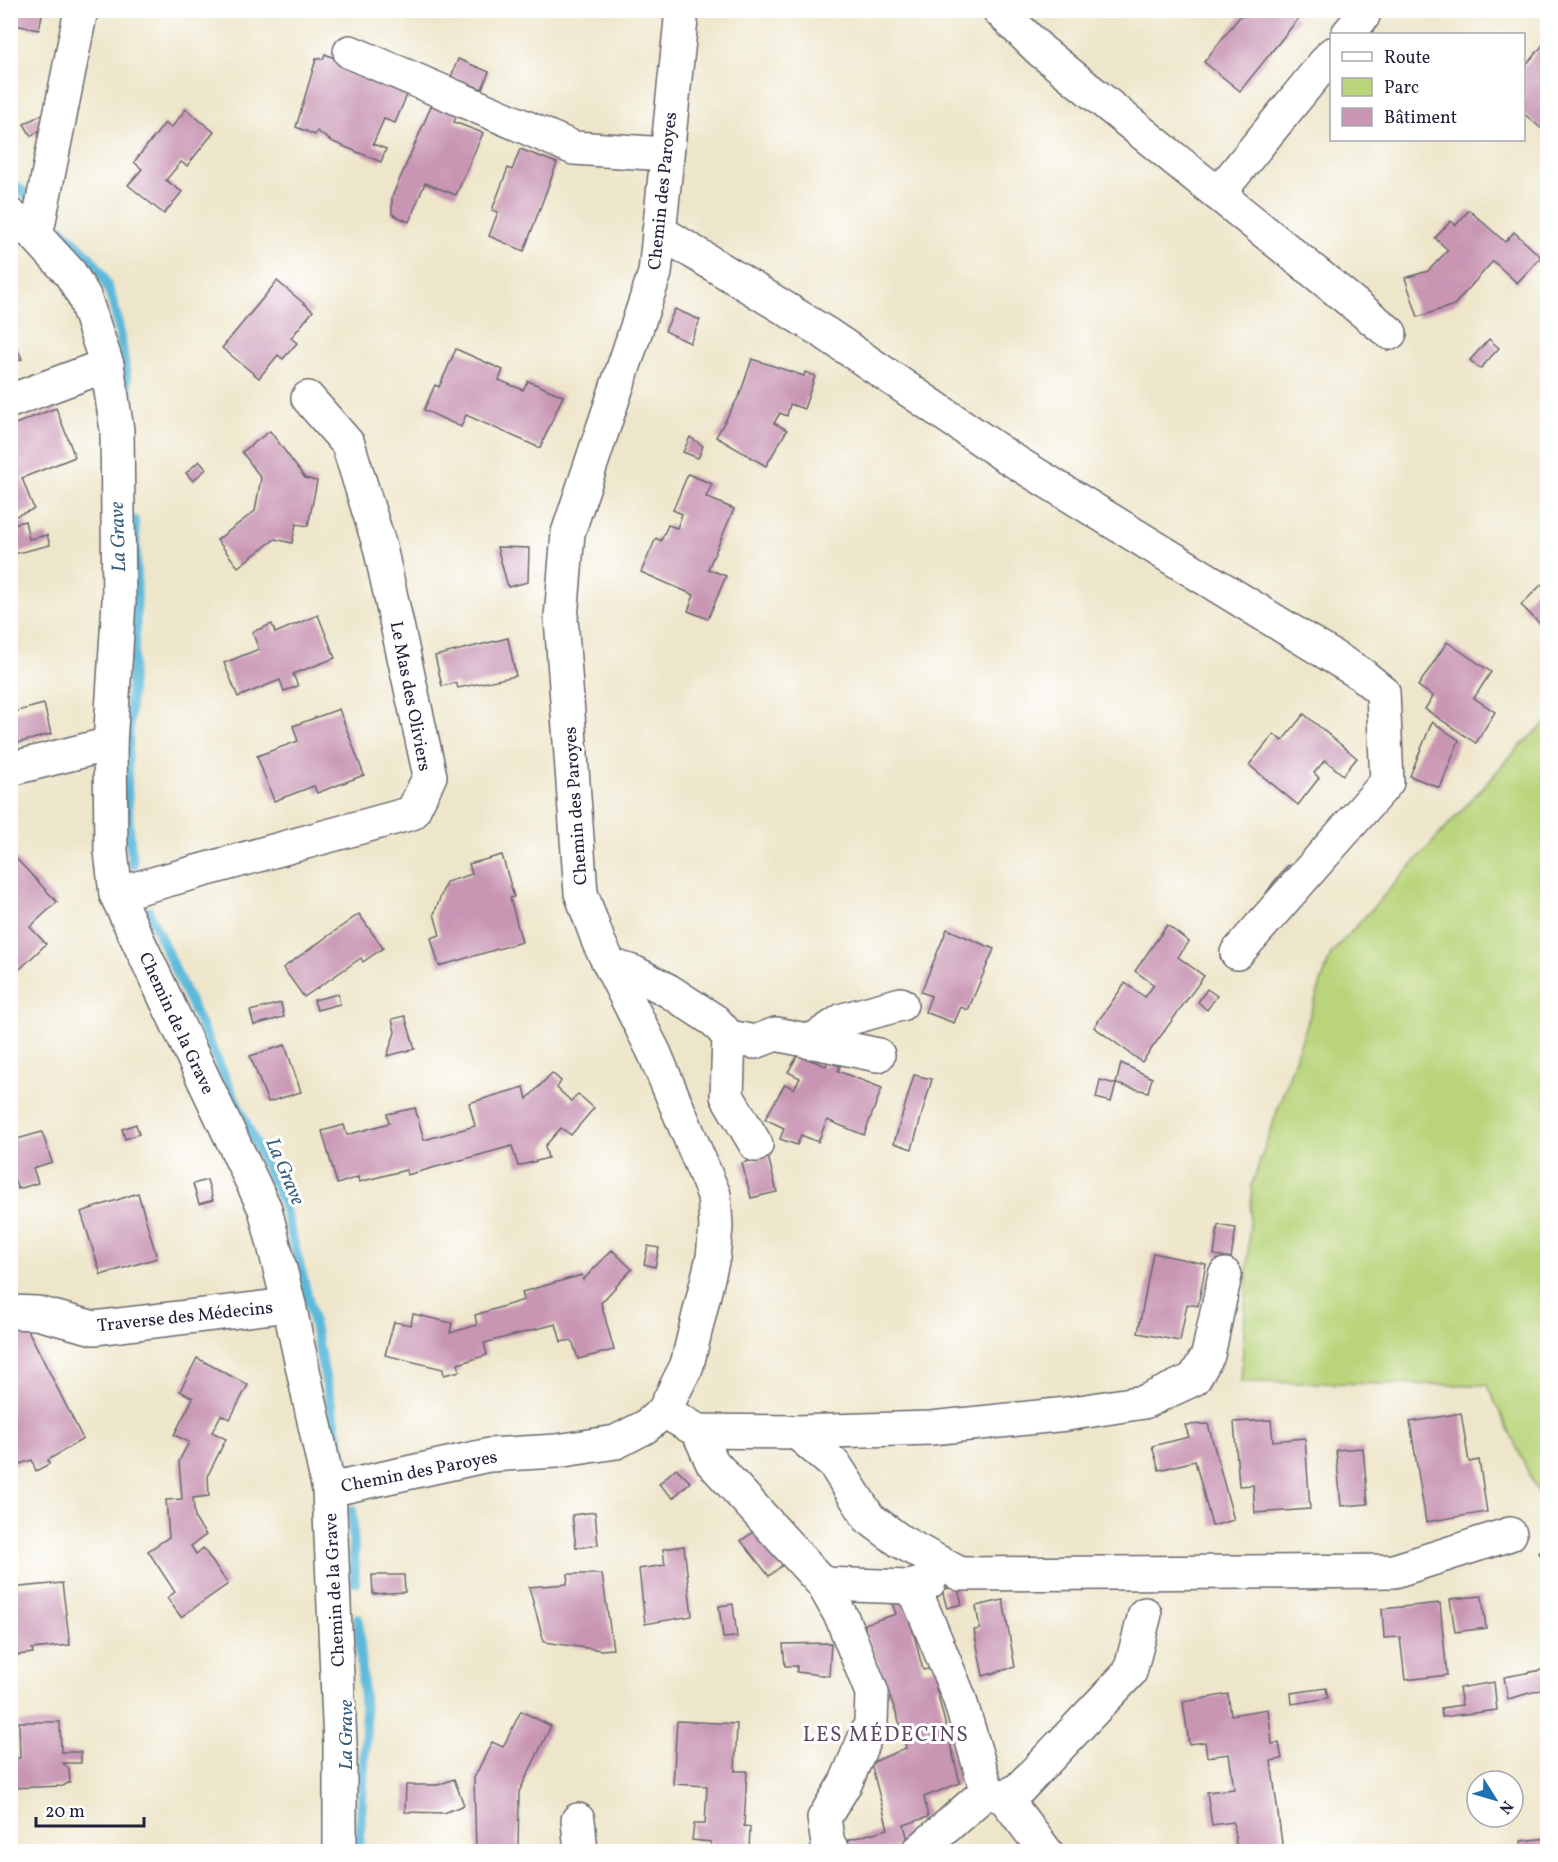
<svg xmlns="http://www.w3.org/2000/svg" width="1558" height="1862" font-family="Vollkorn,serif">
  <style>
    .green { fill: #b9d47a; stroke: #6e7b5a; stroke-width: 1.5 }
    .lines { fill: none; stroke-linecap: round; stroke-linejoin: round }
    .stream { stroke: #5cb9da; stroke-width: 10 }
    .building { fill: #c895b3 }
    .minor-casing { stroke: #69676d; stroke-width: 36 }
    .path { stroke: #69676d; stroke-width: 4; stroke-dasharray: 4.5 4.5; stroke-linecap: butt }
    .minor { stroke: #fff; stroke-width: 33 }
    .labels { text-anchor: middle; stroke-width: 6; stroke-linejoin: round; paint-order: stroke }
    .street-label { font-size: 18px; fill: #22223b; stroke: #fff }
    .water-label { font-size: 20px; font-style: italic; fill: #395e7b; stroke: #fff }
    .quarter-label { font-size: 21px; letter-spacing: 1.5px; fill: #5c4a65; stroke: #fff }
  </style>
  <rect width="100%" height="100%" fill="#fff"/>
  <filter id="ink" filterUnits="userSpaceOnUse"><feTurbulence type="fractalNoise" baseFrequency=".0167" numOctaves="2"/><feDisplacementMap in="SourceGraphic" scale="12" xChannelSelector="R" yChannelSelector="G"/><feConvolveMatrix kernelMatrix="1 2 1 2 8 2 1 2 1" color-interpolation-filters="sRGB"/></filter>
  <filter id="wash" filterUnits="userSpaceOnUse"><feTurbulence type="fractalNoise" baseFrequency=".008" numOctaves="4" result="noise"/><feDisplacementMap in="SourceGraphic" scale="24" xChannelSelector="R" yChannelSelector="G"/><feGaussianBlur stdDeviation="1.35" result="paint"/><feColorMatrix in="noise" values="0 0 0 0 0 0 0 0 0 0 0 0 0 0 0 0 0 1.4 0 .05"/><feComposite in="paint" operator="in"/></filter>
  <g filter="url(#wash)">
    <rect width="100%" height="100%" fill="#eee6ca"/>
    <!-- green -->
    <path class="green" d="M1547,722V1512L1487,1385L1241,1382L1252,1184L1331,954L1520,746Z"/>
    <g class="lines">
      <!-- stream -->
      <g class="stream">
        <path d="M10,182L29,196"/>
        <path d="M60,228C76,244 96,260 105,281C120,313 124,362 128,396"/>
        <path d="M133,864C120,780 132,695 136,612C138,581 135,550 134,520"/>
        <path d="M148,911L283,1203L309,1302L343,1460"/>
        <path d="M352,1510L355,1582"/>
        <path d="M358,1618L366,1728L359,1852"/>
      </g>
    </g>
    <g id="blocks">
      <!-- building -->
      <g class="building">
        <path d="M10,10H43L39,30L10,24Z"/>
        <path d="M1236,10H1287L1298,19L1240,91L1204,62L1241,15Z"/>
        <path d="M1548,39V122L1542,129L1524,114V67Z"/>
        <path d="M325,54L409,90L395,123L384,119L373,144L386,149L381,162L331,141L317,131L315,135L296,127L316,59H323Z"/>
        <path d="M458,59L489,72L482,89L451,77Z"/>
        <path d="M436,95L461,105L454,122L483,133L456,195L425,183L409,222L392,214V197Z"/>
        <path d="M186,109L214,132L187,166L181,162L166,180L182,192L164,214L128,185L142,169L134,162L165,123L171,128Z"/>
        <path d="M44,113L50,124L31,136L24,124Z"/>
        <path d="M520,149L557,163L524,251L489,236L498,212L492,210L508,168L512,170Z"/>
        <path d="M1469,210L1505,242L1514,232L1541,257L1517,283L1493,261L1454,305L1418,317L1405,278L1428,271L1448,250L1435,238L1451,221L1456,225Z"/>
        <path d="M277,281L313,311L291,338L297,343L283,359L278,355L259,378L222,348Z"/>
        <path d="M675,309L700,320L690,343L665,331Z"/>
        <path d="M1489,339L1499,348L1480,369L1470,360Z"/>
        <path d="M16,346L22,359L10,363V348Z"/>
        <path d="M456,349L503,370L499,380L523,390L528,381L563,396L540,448L466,415L461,427L424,410L435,385L439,387Z"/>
        <path d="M752,359L804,376L805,372L815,376L804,409L790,404L787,416L780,413L774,423L787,430L766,466L716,437L740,394Z"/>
        <path d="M56,408L75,457L22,478L34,509L10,518V426Z"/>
        <path d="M270,431L305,478L317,481L308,526L296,524L292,543L275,539L238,567L217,540L255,511L261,478L242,452Z"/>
        <path d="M690,437L703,446L698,458L683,452Z"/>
        <path d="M199,461L206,469L193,481L186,473Z"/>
        <path d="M688,474L712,484L706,497L734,509L708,569L726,576L708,619L688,611L694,595L641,572L656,538L661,541L668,525L677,528L682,514L673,510Z"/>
        <path d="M25,521L29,539L47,535L50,545L10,555V525Z"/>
        <path d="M497,547L529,548L528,582L508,587Z"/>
        <path d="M1548,578V632L1521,605Z"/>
        <path d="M318,615L335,658L293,674L298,686L284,691L280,680L238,697L224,663L259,649L252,632L272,624L275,633Z"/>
        <path d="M508,638L516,676L458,688L456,683L442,686L435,656Z"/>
        <path d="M1447,642L1491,672L1474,698L1495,712L1476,743L1425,709L1433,696L1418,686Z"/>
        <path d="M44,704L51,734L14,744L10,713Z"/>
        <path d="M339,709L364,775L317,793L314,786L274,801L257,756L298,741L293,726Z"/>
        <path d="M1304,714L1357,758L1343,775L1325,760L1314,773L1319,778L1298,805L1249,765L1274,734L1282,741Z"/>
        <path d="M1432,722L1459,740L1440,788L1410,776Z"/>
        <path d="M10,852L57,902L30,927L46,944L19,970L10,961Z"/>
        <path d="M502,855L514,897L510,898L522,942L439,966L431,938L440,935L434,914L446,882L472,874L469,864Z"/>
        <path d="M1288,865L1296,871L1263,898L1273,883Z"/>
        <path d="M359,914L383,948L363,962L361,958L304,997L283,968Z"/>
        <path d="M1167,925L1189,942L1178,957L1204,976L1142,1062L1094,1027L1125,983L1145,997L1154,985L1135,971Z"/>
        <path d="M947,929L994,949L968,1010L961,1007L954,1023L925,1012L931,996L921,992Z"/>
        <path d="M1207,989L1217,996L1207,1010L1198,1002Z"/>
        <path d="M338,994L340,1004L317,1010L314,1000Z"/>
        <path d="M281,1003L284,1017L254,1025L250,1011Z"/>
        <path d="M405,1016L415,1049L387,1056L395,1032L392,1019Z"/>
        <path d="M285,1045L301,1092L268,1102L250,1056Z"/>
        <path d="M798,1055L826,1066L828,1061L840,1066L838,1071L882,1088L864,1135L827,1120L818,1142L801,1135L797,1145L780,1139L784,1128L765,1119L785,1084L794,1089L800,1078L788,1072Z"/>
        <path d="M1121,1063L1152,1078L1148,1092L1116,1084Z"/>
        <path d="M552,1073L561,1081L557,1088L571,1101L578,1094L594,1108L571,1135L561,1128L545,1146L548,1158L518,1166L512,1146L407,1175L406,1170L359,1182L358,1177L337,1184L322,1131L344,1125L347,1135L389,1123L387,1114L415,1108L424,1140L475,1126L469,1103L524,1087L527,1099Z"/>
        <path d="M914,1075L932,1079L912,1149L894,1143Z"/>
        <path d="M1100,1080L1116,1084L1111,1102L1096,1098Z"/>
        <path d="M136,1124L139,1134L125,1139L122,1129Z"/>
        <path d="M42,1132L52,1162L33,1168L38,1183L18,1189L10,1168V1141Z"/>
        <path d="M768,1156L777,1192L751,1198L742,1163Z"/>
        <path d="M207,1180L213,1200L199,1204L193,1184Z"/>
        <path d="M138,1193L157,1258L101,1275L81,1212Z"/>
        <path d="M1218,1225L1236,1228L1231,1258L1214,1255Z"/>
        <path d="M648,1246L659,1248L655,1267L644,1264Z"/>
        <path d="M612,1250L632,1269L601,1303L614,1350L578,1359L572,1340L561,1342L556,1324L484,1343L487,1355L458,1364L460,1371L444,1375L443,1369L385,1355L394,1322L411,1325L413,1314L452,1323L450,1333L477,1325L475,1315L524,1300L522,1292L582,1275L583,1280Z"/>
        <path d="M1153,1253L1206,1264L1198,1306L1187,1304L1180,1341L1138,1333Z"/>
        <path d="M10,1321L25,1324L83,1439L48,1460L49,1464L36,1471L32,1460L10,1467Z"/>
        <path d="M197,1358L248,1385L230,1419L221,1415L212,1432L226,1439L208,1475L209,1496L193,1498L195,1519L206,1535L191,1546L196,1554L203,1548L228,1584L181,1617L167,1598L175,1592L148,1551L169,1537L166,1500L182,1499L179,1461L189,1442L174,1435L193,1398L180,1391Z"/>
        <path d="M1461,1413L1469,1462L1479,1460L1487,1512L1426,1522L1410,1422Z"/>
        <path d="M1271,1420L1273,1441L1305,1438L1310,1509L1255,1513L1253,1485L1239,1486L1234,1422Z"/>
        <path d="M1208,1424L1234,1520L1212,1526L1195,1461L1159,1470L1152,1446L1189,1437L1185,1425Z"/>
        <path d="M1363,1448L1368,1504L1341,1506L1336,1450Z"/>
        <path d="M676,1468L690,1482L673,1498L659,1484Z"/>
        <path d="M595,1512L598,1545L576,1548L572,1515Z"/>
        <path d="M757,1529L785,1563L769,1576L741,1541Z"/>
        <path d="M684,1546L692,1616L645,1624L639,1569L665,1565L663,1549Z"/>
        <path d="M568,1574H602L613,1649L601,1650L544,1642L529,1587L567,1584Z"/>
        <path d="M372,1575H404L405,1592L373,1594Z"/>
        <path d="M62,1583L70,1645L32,1649L33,1653L10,1656V1588Z"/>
        <path d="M957,1586L962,1604L947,1608L942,1590Z"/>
        <path d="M1482,1596L1486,1628L1455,1632L1450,1599Z"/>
        <path d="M891,1600L913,1604L924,1628L913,1631L923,1670L945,1666L948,1684L936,1687L960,1783L924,1797L928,1817L904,1825L909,1844L885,1851H851L848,1840L888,1829L871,1763L906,1748L903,1732L865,1629V1624L896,1614Z"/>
        <path d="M1003,1600L1015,1667L983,1676L974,1630L980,1629L976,1606Z"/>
        <path d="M1440,1603L1447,1675L1405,1680L1400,1637L1384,1638L1382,1609Z"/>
        <path d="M733,1604L737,1637L723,1638L719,1606Z"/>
        <path d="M831,1643L829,1676L797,1672V1666H785L783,1644Z"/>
        <path d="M1548,1669V1688L1508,1699L1504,1677Z"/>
        <path d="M1494,1682L1497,1710L1442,1717L1441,1708L1462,1705L1459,1688Z"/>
        <path d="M1326,1688L1328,1698L1292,1704L1291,1693Z"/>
        <path d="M1228,1694L1231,1715L1268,1709L1272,1744L1279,1743L1282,1759L1271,1761L1283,1851H1237L1233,1822L1212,1825L1207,1792L1234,1789L1229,1754L1207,1757L1205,1742L1189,1744L1183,1702Z"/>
        <path d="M521,1711L551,1726L519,1792L518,1851H476L474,1778L492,1742L503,1747Z"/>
        <path d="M677,1721L737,1724L735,1771H747L744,1826L750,1827L749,1851H710L711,1842L692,1840L694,1824H705L707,1786L673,1784Z"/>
        <path d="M19,1722H60L61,1752H81V1763H63L69,1769L70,1782L63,1786L10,1788V1758H20Z"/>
        <path d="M454,1779L464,1805L444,1813L405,1812L406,1785H438Z"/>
        <path d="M1548,1838V1851H1522L1521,1841Z"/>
      </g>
    </g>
  </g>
  <g filter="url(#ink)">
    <use href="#blocks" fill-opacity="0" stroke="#69676d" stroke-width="1.5"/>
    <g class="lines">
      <defs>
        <g id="minor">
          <path d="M999,10L1041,51L1390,333"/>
          <path d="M1348,34L1363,16"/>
          <path d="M350,52L574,148L666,154"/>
          <path d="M1218,194L1332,54"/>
          <path d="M10,215L36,236L70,273L84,296L107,365L117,430L119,601L110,744L111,851L116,894L265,1209L289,1305L329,1490L340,1744V1852"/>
          <path d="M659,231L825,333L1006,456L1361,674L1383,692L1387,782L1237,953"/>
          <path d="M36,236L81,10"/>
          <path d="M10,401L107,365"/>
          <path d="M10,769L110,744"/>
          <path d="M116,894L412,813L430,776L380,547L348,444L308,398"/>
          <path d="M611,965L635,973L669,991L715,1021L729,1037L755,1042L776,1034L878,1055"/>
          <path d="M729,1037L727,1096L756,1145"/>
          <path d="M810,1042L843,1020L901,1004"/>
          <path d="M10,1312L37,1313L94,1328L289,1305"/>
          <path d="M664,1411L698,1431L796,1432L835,1465L869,1518L900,1541L960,1574L1394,1571L1510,1534"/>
          <path d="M698,1431L712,1462L823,1584L842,1618L872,1693L871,1723L846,1782L824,1818L828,1844L834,1852"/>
          <path d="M796,1432L931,1428L1067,1414L1144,1402L1194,1379L1208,1355L1225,1275"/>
          <path d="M329,1490L489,1455L557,1451L616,1442L645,1427L664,1411L687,1365L713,1257L716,1227L714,1195L654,1052L599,943L581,893L561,618L568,533L655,273L682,10"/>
          <path d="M823,1584L909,1587L929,1582"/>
          <path d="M909,1587L920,1602L959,1697L987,1791"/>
          <path d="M987,1791L1005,1798L1046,1852"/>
          <path d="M1005,1798L1019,1789L1130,1672L1145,1614"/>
          <path d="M578,1820L581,1852"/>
          <path d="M918,1852L987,1791"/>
        </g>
      </defs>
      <!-- minor casing -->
      <use href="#minor" class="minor-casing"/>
      <!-- path -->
      <path class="path" d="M1539,1551L1548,1563"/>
      <!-- minor -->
      <use href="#minor" class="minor"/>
    </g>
  </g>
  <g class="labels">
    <!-- street labels -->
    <g class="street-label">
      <text transform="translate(662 191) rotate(-84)" y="6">Chemin des Paroyes</text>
      <text transform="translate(411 696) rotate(79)" y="6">Le Mas des Oliviers</text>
      <text transform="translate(575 806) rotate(-94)" y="6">Chemin des Paroyes</text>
      <text transform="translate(177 1023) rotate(65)" y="6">Chemin de la Grave</text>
      <text transform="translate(185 1316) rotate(-6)" y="6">Traverse des Médecins</text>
      <text transform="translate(419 1471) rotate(-11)" y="6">Chemin des Paroyes</text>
      <text transform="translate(334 1590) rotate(-93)" y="6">Chemin de la Grave</text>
    </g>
    <!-- water labels -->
    <g class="water-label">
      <text transform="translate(117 537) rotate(-92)" y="7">La Grave</text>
      <text transform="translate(286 1171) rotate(67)" y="7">La Grave</text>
      <text transform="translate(345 1735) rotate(-90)" y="7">La Grave</text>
    </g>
    <!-- quarter labels -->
    <g class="quarter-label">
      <text x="886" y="1741">LES MÉDECINS</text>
    </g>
  </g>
  <!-- margin -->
  <rect width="1558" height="1862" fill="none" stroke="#fff" stroke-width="36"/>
  <!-- legend -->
  <rect x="1330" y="33" width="195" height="108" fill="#ffffff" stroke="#a7a7b1" stroke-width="1.5"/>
  <rect x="1342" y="52" width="30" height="9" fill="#ffffff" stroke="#a7a7b1" stroke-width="1.5"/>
  <text x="1384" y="63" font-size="18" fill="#22223b">Route</text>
  <rect x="1342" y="78" width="30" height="18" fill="#b9d47a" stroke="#a7a7b1" stroke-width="1.5"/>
  <text x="1384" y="93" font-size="18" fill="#22223b">Parc</text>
  <rect x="1342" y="108" width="30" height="18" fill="#c895b3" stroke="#a7a7b1" stroke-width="1.5"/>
  <text x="1384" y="123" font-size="18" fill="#22223b">Bâtiment</text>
  <!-- north arrow -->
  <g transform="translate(1495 1799) rotate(127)"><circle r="28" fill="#ffffff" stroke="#a7a7b1" stroke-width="1.5"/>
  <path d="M0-4.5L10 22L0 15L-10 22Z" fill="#1f6fb2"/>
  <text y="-9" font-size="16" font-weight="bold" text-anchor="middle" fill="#22223b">N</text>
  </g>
  <!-- scale -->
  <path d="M36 1817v9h108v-9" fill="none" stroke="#22223b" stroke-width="3"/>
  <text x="45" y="1817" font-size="18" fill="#22223b" stroke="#ffffff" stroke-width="4.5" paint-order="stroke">20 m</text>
</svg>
